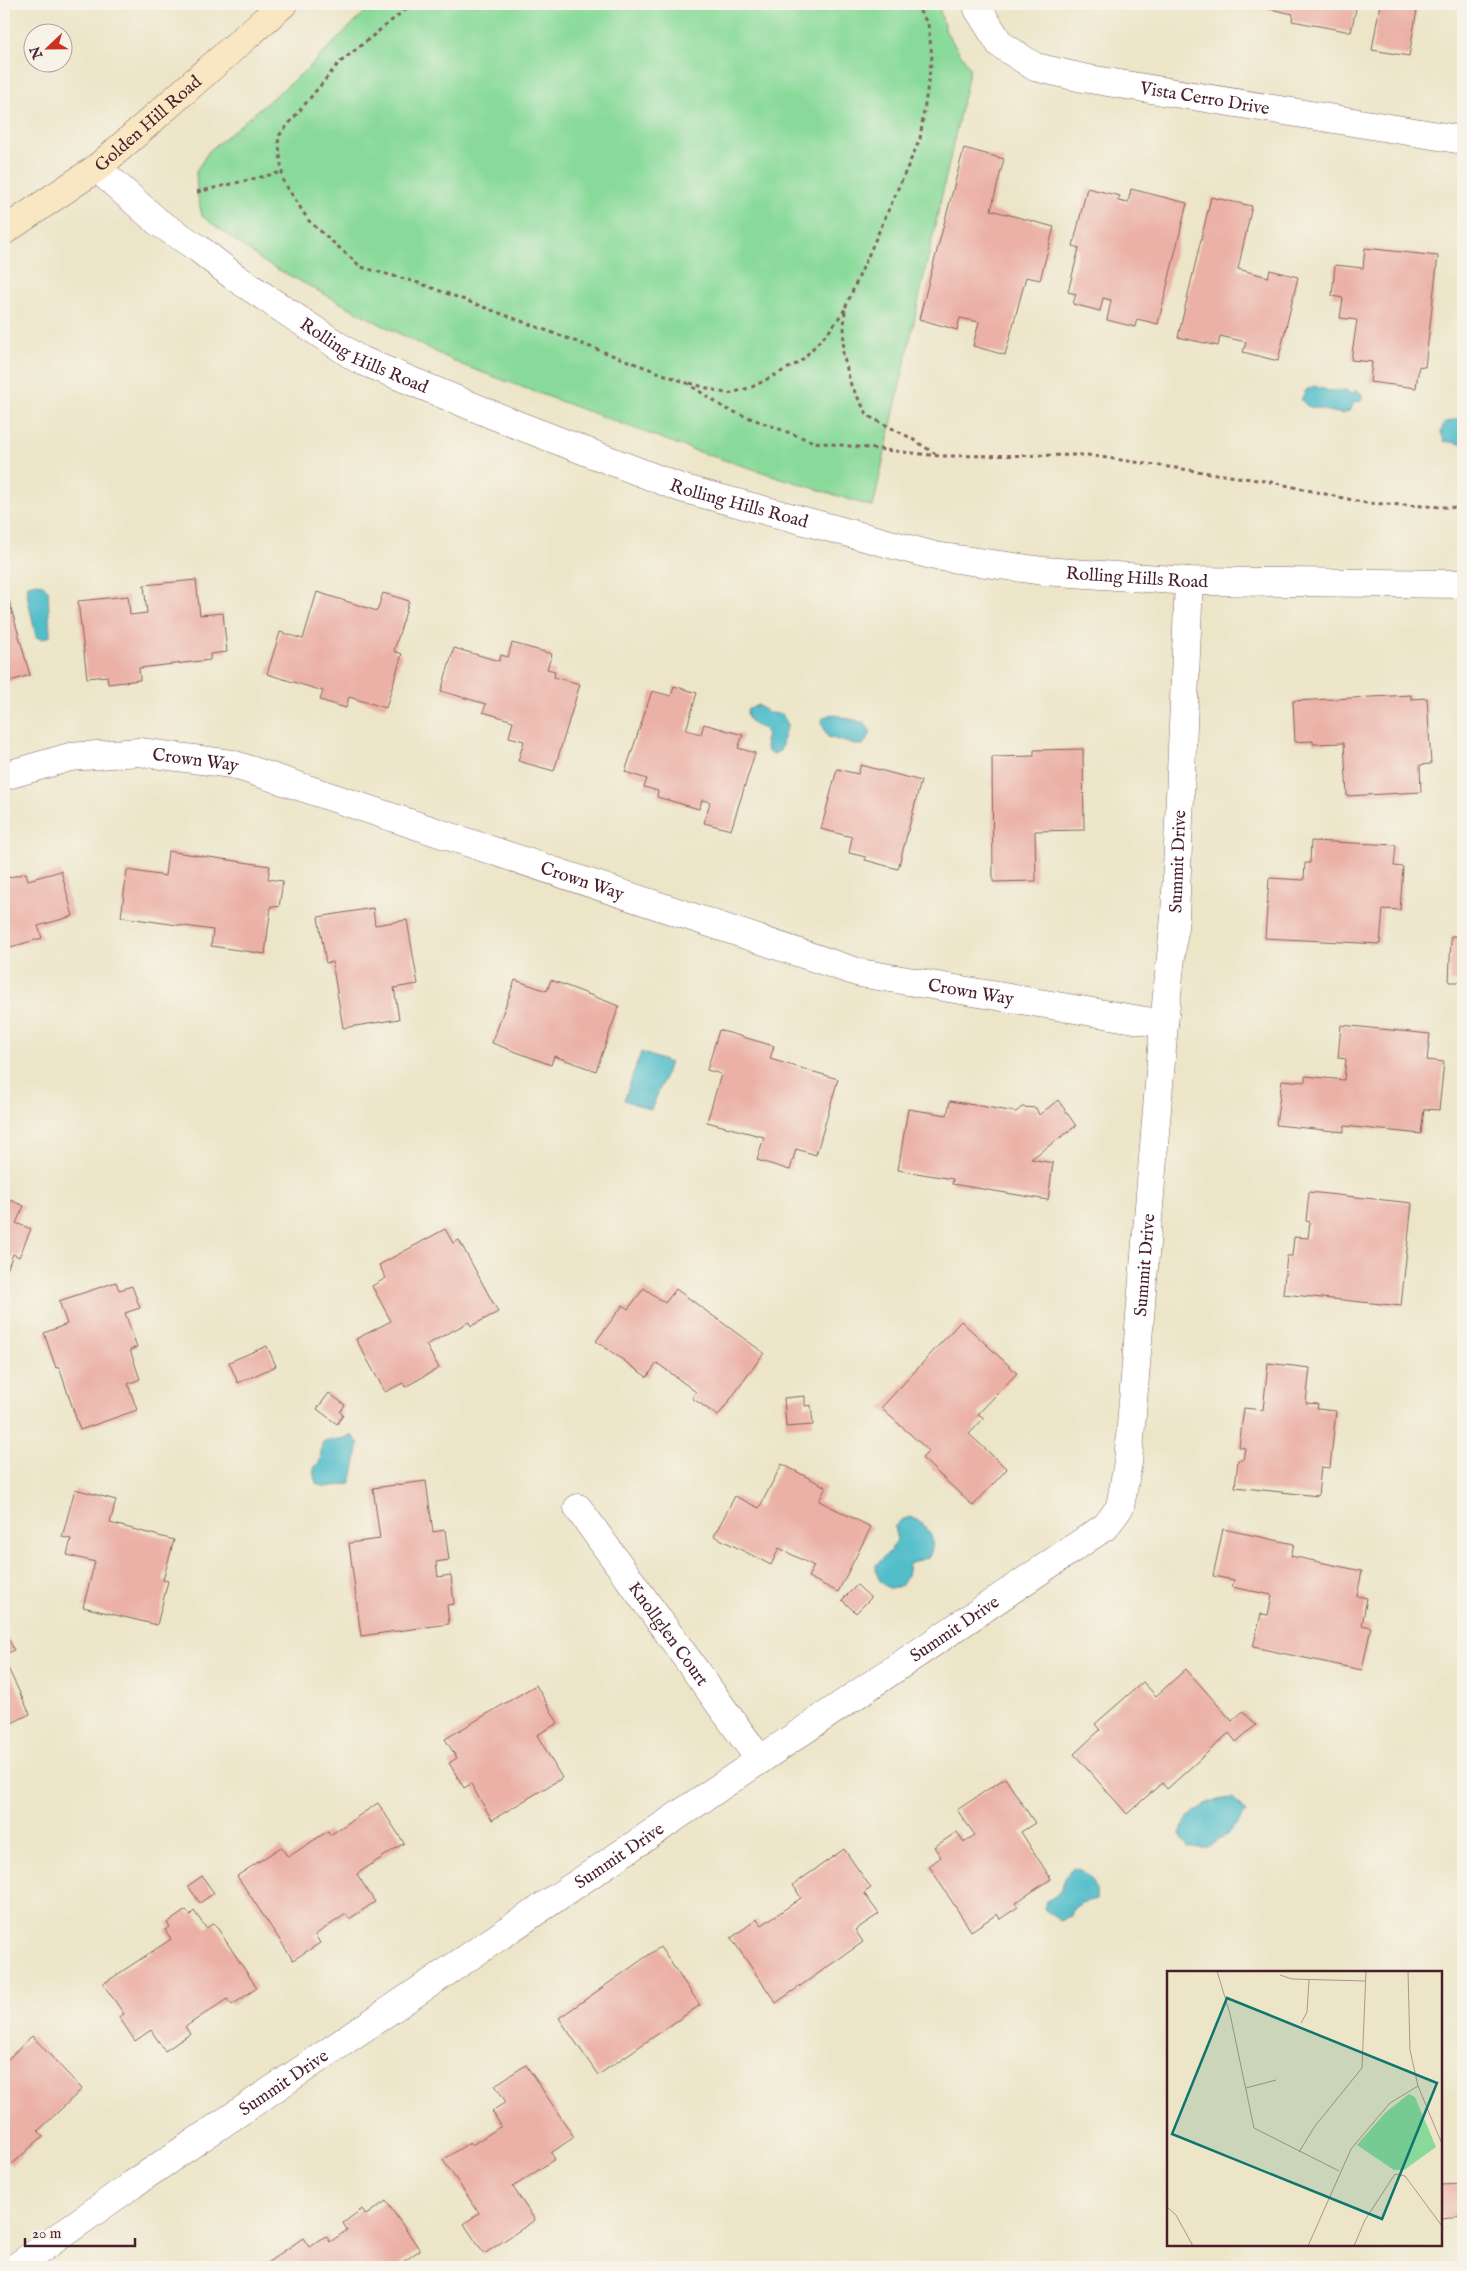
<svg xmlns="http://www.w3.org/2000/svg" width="1467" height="2271" font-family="'IM FELL English',serif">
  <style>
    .green { fill: #89da9a; stroke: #6a7c62 }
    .water { fill: #51beca; stroke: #4e6e7a }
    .building { fill: #ebb0a6 }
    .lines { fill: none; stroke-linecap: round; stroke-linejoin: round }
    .minor-casing { stroke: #836462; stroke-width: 29 }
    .tertiary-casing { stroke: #836462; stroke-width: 29 }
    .secondary-casing { stroke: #836462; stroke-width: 29 }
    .path { stroke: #836462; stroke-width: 3; stroke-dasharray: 4 4; stroke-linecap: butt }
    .minor { stroke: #fff; stroke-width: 28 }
    .tertiary { stroke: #fff; stroke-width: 28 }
    .secondary { stroke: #f9e7c3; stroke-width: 28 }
    .labels { text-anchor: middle; stroke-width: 5; stroke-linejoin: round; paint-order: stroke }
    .street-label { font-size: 18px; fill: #4a1f2b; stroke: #f7f3e8 }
    .inset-road { fill: none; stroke: #ab9689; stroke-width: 1 }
    .view { fill: #0f766e; fill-opacity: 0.15; stroke: #0f766e; stroke-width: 2.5 }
    .inset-edge { fill: none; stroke: #4a1f2b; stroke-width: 2.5 }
  </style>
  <rect width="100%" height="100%" fill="#f7f3e8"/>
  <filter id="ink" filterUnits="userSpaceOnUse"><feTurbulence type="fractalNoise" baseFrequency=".02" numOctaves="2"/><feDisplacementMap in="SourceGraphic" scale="10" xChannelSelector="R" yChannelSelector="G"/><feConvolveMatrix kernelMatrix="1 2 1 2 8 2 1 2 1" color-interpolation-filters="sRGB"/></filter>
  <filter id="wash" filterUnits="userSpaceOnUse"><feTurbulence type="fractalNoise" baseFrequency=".0096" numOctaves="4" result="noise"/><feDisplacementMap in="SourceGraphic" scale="20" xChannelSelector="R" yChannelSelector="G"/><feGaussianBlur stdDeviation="1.12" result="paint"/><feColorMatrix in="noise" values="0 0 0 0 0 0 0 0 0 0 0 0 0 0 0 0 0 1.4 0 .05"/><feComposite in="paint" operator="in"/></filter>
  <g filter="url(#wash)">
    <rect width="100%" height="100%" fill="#ece5c8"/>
    <!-- green -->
    <path class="green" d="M373,4H938L946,32L970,68L873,507L693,450L462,365L382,325L264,262L202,216L197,192L196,171L209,151L307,69Z"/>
    <!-- water -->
    <g class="water">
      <path d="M1314,386L1329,391L1345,390L1351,394L1357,390L1362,394V399L1359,402L1354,401L1351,410L1342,414L1307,406L1301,400L1306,390Z"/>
      <path d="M1463,417V444L1444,441L1441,432L1444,423Z"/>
      <path d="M36,583L42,584L48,590L50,636L42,639L36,637L27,594L28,585Z"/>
      <path d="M758,705L768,713L782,714L788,725C782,734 784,741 780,751L773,754L767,751L765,741L767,735L764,729C752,725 748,722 747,710Z"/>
      <path d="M832,714L865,723L871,733L863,745H856L828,737L821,722L824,717Z"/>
      <path d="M641,1052L670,1063L651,1110L624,1100Z"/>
      <path d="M353,1436L359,1444C356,1457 355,1472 350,1484L325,1487L317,1484C312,1475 312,1467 320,1462C323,1439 317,1441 340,1439C345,1438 348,1436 353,1436Z"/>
      <path d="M911,1517C928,1525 938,1538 929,1557L909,1564L907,1576L902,1585L891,1589C880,1584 876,1577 876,1565L890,1551L897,1540L894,1527L901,1520Z"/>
      <path d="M1233,1798L1246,1813L1228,1834L1207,1848H1188L1180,1835C1187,1811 1209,1799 1233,1798Z"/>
      <path d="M1073,1868C1088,1871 1098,1883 1096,1899L1081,1903L1073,1909L1071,1917L1060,1921L1044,1909L1046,1901C1068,1891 1059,1882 1073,1868Z"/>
    </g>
    <g id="blocks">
      <!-- building -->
      <g class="building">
        <path d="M1247,4H1357L1351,32L1292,21L1293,14Z"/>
        <path d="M1380,4H1418L1409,56L1372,50Z"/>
        <path d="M964,148L1004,159L991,210L1054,227L1040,280L1026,277L1005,355L973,346L979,322L960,318L957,330L919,319Z"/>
        <path d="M1087,188L1120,196L1118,201L1128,203L1131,189L1187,203L1158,324L1137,319L1135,327L1107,320L1111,300L1103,298L1100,311L1073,304L1076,294L1068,292L1079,248L1073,246Z"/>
        <path d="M1211,197L1252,206L1238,269L1268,277L1270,270L1298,277L1278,361L1243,352L1246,342L1220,336L1218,346L1178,337Z"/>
        <path d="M1365,248L1438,256L1425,367L1419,366L1416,388L1370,382L1372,362L1351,360L1357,320L1340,318L1343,298L1332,296L1335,265L1363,268Z"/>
        <path d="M196,580L200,615L223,613L227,652L210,654V660L139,668L140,680L108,684L107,676L87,678L78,601L128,596L130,615L147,613L144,585Z"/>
        <path d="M317,592L377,611L383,593L409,601L394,651L402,654L386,708L349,697L346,708L320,700L323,691L267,674L280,632L303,639Z"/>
        <path d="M8,597L30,675L4,683V598Z"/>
        <path d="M512,643L552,654L547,669L555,671L554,677L580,684L554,771L518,761L524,741L509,737L513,721L483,712L486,704L441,691L454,648L499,661L501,655L508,657Z"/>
        <path d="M674,686L697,693L686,730L701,734L704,724L743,735L738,748L755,753L731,830L704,823L710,802L702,800L699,809L657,797L658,791L644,787L647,779L625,772L652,691L671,696Z"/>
        <path d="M1411,695V699L1427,698L1431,764L1420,765L1421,792L1347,796L1344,743L1313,744V741L1295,742L1293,701Z"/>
        <path d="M1083,749L1084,830L1035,831L1036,881L993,882L992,757L1034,756V750Z"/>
        <path d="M861,765L921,781L898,869L865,860L866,857L849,853L852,837L821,829L837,769L858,774Z"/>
        <path d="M1311,841L1396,845L1394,866L1403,867L1400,910L1383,909L1380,944L1265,938L1269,878L1304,880L1305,863H1310Z"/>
        <path d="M168,851L270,866L268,879L283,881L279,907L271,906L265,954L211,946L213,930L121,917L127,870L165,876Z"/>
        <path d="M4,867L7,878L26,873L28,880L61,871L73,916L38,926L42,938L4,949Z"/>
        <path d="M373,908L375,925L407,920L418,984L394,988L399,1019L343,1028L332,962L326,963L318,917Z"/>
        <path d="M1451,936H1463V982H1449Z"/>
        <path d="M515,980L547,991L551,980L619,1006L596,1071L554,1056L551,1065L492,1043Z"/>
        <path d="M1341,1025L1430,1034L1427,1060L1444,1062L1439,1110L1424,1109L1421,1134L1344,1126V1132L1276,1125L1282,1080L1305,1082V1076L1344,1080L1346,1059L1338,1058Z"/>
        <path d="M719,1030L774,1046L770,1059L838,1079L816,1155L796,1149L790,1170L757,1160L764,1137L707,1122L721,1074L707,1070Z"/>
        <path d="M1058,1100L1076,1126L1031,1159L1053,1163L1048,1200L952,1184L953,1179L898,1170L908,1109L947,1115L950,1101L1016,1112L1022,1107L1036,1108L1039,1115Z"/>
        <path d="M1309,1192L1412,1203L1401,1306L1283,1294L1287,1256H1292L1294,1237L1308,1238L1310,1222L1306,1221Z"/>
        <path d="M4,1197L24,1206L16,1223L31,1229L19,1257L13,1254L4,1278Z"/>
        <path d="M445,1229L453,1243L459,1240L498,1312L471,1326L469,1322L426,1345L439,1368L405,1387L403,1383L385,1392L356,1339L391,1321L372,1286L386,1278L379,1265Z"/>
        <path d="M116,1282L119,1290L132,1286L140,1308L125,1313L137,1347L130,1350L140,1379L128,1384L137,1410L80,1430L59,1367L56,1368L44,1333L67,1324L59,1301Z"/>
        <path d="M644,1288L665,1303L676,1289L764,1353L718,1416L692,1398L696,1392L657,1363L647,1377L596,1341L623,1305L628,1309Z"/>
        <path d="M961,1321L1017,1373L978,1414L984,1418L969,1434L1007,1469L973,1506L922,1458L929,1451L881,1408Z"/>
        <path d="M267,1346L276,1366L238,1383L229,1362Z"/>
        <path d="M1268,1363L1310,1368L1306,1403L1318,1404L1317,1409L1336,1411L1330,1468L1321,1467L1318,1496L1235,1487L1238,1460H1243L1245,1448L1239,1447L1244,1408L1263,1410Z"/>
        <path d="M329,1393L345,1405L340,1412L343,1415L337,1424L317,1409Z"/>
        <path d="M805,1396V1406L811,1405L813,1425L786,1427L784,1398Z"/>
        <path d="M782,1464L826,1487L819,1501L871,1527L838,1592L808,1577L814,1566L779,1548L771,1565L714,1536L735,1496L759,1508Z"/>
        <path d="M426,1481L433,1532L445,1530L449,1560L436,1562L438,1577L451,1575L454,1604L447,1605L449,1624L361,1636L349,1543L380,1539L373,1488Z"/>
        <path d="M75,1489L116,1500L110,1523L174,1540L163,1580L168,1581L157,1625L83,1607L95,1562L67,1555L71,1539L62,1537Z"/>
        <path d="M1223,1529L1294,1544L1291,1556L1362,1571L1357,1596L1367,1598L1362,1625L1371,1627L1362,1670L1253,1647L1261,1614L1268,1615L1272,1595L1232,1587L1234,1580L1213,1576Z"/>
        <path d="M857,1585L871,1598L856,1613L842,1600Z"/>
        <path d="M4,1629L14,1650L4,1655Z"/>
        <path d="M4,1660L30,1714L4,1727Z"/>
        <path d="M1186,1669L1232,1721L1243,1711L1256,1725L1236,1742L1229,1733L1167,1789L1162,1783L1127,1814L1074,1754L1100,1730L1095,1724L1143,1682L1156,1696Z"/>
        <path d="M536,1685L558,1723L537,1735L562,1778L492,1820L471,1784L464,1788L449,1763L457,1758L445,1739Z"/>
        <path d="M1005,1778L1035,1823L1021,1832L1051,1879L1015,1903L1018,1907L1000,1919L997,1914L971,1931L929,1866L941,1857L934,1847L957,1832L964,1842L975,1835L957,1810Z"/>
        <path d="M378,1803L404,1843L357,1874L375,1902L349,1919L346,1914L315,1935L320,1943L293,1960L237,1876L281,1847L288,1857L328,1831L330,1835Z"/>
        <path d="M844,1849L871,1888L864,1893L879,1914L855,1930L863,1942L776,2003L731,1938L757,1919L762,1925L801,1898L793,1885Z"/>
        <path d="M202,1876L214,1893L200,1903L188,1886Z"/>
        <path d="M186,1910L190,1915L194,1911L206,1928L214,1923L257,1988L232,2005L227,1999L185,2027L190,2034L165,2051L151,2030L135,2041L119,2017L124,2014L103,1984L171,1939L165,1930L170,1927L167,1923Z"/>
        <path d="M660,1947L700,2005L598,2075L559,2018Z"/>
        <path d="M32,2036L82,2089L38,2131L43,2136L11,2165L4,2157V2063Z"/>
        <path d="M526,2065L574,2137L551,2153L555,2159L513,2187L535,2220L484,2254L464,2224L479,2213L443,2160L470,2142L472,2145L501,2126L492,2111L506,2102L495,2085Z"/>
        <path d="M1463,2184V2216L1441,2218V2185Z"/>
        <path d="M386,2201L420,2250L396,2267H261L303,2238L309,2247L326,2236L330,2242L347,2230L343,2223L362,2209L366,2215Z"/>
      </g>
    </g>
  </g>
  <g filter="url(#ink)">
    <use href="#blocks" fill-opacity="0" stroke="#836462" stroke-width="1"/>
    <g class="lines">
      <defs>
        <g id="minor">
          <path id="s1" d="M977,4L978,9L1000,44L1035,67L1083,78L1463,140"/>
          <path id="s2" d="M4,776L70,757L139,752L232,764L860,973L1164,1024"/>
          <path id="s3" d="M578,1508L760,1760"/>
          <path id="s4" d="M16,2267L133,2184L1106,1526L1120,1507L1128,1462L1164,1024L1175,917L1189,581"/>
        </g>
        <g id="tertiary">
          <path id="s5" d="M97,168L158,222L199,249L236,278L358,359L515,424L681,488L935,556L1043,571L1189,581L1463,584"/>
        </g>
        <g id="secondary">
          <path id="s6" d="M4,231L97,168L283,4"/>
        </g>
      </defs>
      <!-- minor casing -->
      <use href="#minor" class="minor-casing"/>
      <!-- tertiary casing -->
      <use href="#tertiary" class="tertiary-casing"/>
      <!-- secondary casing -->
      <use href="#secondary" class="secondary-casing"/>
      <!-- path -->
      <g class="path">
        <path d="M412,4L338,64L278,137L283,181L309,221L361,267L419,283L687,383L726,409L814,442L939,456L1087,455L1271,482L1366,503L1463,508"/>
        <path d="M915,4L928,24L932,56L920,139L845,308L843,354L851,385L868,416L909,437L939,456"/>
        <path d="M197,192L282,172"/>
        <path d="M690,383L728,394L752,387L800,362L831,329L845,309"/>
      </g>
      <!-- minor -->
      <use href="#minor" class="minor"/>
      <!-- tertiary -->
      <use href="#tertiary" class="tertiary"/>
      <!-- secondary -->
      <use href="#secondary" class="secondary"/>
    </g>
  </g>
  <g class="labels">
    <!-- street labels -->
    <g class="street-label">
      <text dy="6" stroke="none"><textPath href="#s1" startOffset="261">Vista Cerro Drive</textPath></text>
      <text dy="6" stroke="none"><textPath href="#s6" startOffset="180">Golden Hill Road</textPath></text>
      <text dy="6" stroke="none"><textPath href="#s5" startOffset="328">Rolling Hills Road</textPath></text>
      <text dy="6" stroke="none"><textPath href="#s5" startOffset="732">Rolling Hills Road</textPath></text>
      <text dy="6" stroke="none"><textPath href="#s5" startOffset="1138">Rolling Hills Road</textPath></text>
      <text dy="6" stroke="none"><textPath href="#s2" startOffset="195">Crown Way</textPath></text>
      <text dy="6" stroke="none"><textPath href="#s4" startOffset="1990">Summit Drive</textPath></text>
      <text dy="6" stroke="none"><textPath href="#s2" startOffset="601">Crown Way</textPath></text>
      <text dy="6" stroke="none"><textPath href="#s2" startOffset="1006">Crown Way</textPath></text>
      <text dy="6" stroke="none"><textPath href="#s4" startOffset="1585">Summit Drive</textPath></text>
      <text dy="6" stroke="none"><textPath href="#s4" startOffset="1135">Summit Drive</textPath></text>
      <text dy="6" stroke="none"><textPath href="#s3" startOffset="155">Knollglen Court</textPath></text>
      <text dy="6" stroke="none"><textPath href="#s4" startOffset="730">Summit Drive</textPath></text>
      <text dy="6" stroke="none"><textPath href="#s4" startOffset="325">Summit Drive</textPath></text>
    </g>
  </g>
  <!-- overview -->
  <g transform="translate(1167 1971)">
    <rect width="275" height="275" fill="#ece5c8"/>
    <path d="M242,123L248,126L269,176L237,199H227L190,174L219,141Z" fill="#89da9a"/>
    <path class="inset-road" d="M50,0L63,43L87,157L172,200M241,0L243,79L251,115L275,173M113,4L125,8L198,10M134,52L140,41L142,9M79,117L109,109M132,181L148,155L195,97L199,0M0,236L9,244L26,275M141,275L184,178L223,132L251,115M187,275L198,249L228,203L238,205L275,255"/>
    <path class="view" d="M60,27L270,112L215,248L5,163Z"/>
    <rect width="275" height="275" class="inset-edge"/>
  </g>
  <!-- margin -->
  <rect width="1467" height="2271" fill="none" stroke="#f7f3e8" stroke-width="20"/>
  <!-- north arrow -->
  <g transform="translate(48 48) rotate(248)"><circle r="24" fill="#f7f3e8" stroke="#b29e9c"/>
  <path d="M0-4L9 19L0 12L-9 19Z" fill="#c8321e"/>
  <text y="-8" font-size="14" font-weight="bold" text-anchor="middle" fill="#4a1f2b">N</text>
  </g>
  <!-- scale -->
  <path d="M25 2238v8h110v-8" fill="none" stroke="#4a1f2b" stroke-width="2.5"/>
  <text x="32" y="2238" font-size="15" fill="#4a1f2b" stroke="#f7f3e8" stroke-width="4" paint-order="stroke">20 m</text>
</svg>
